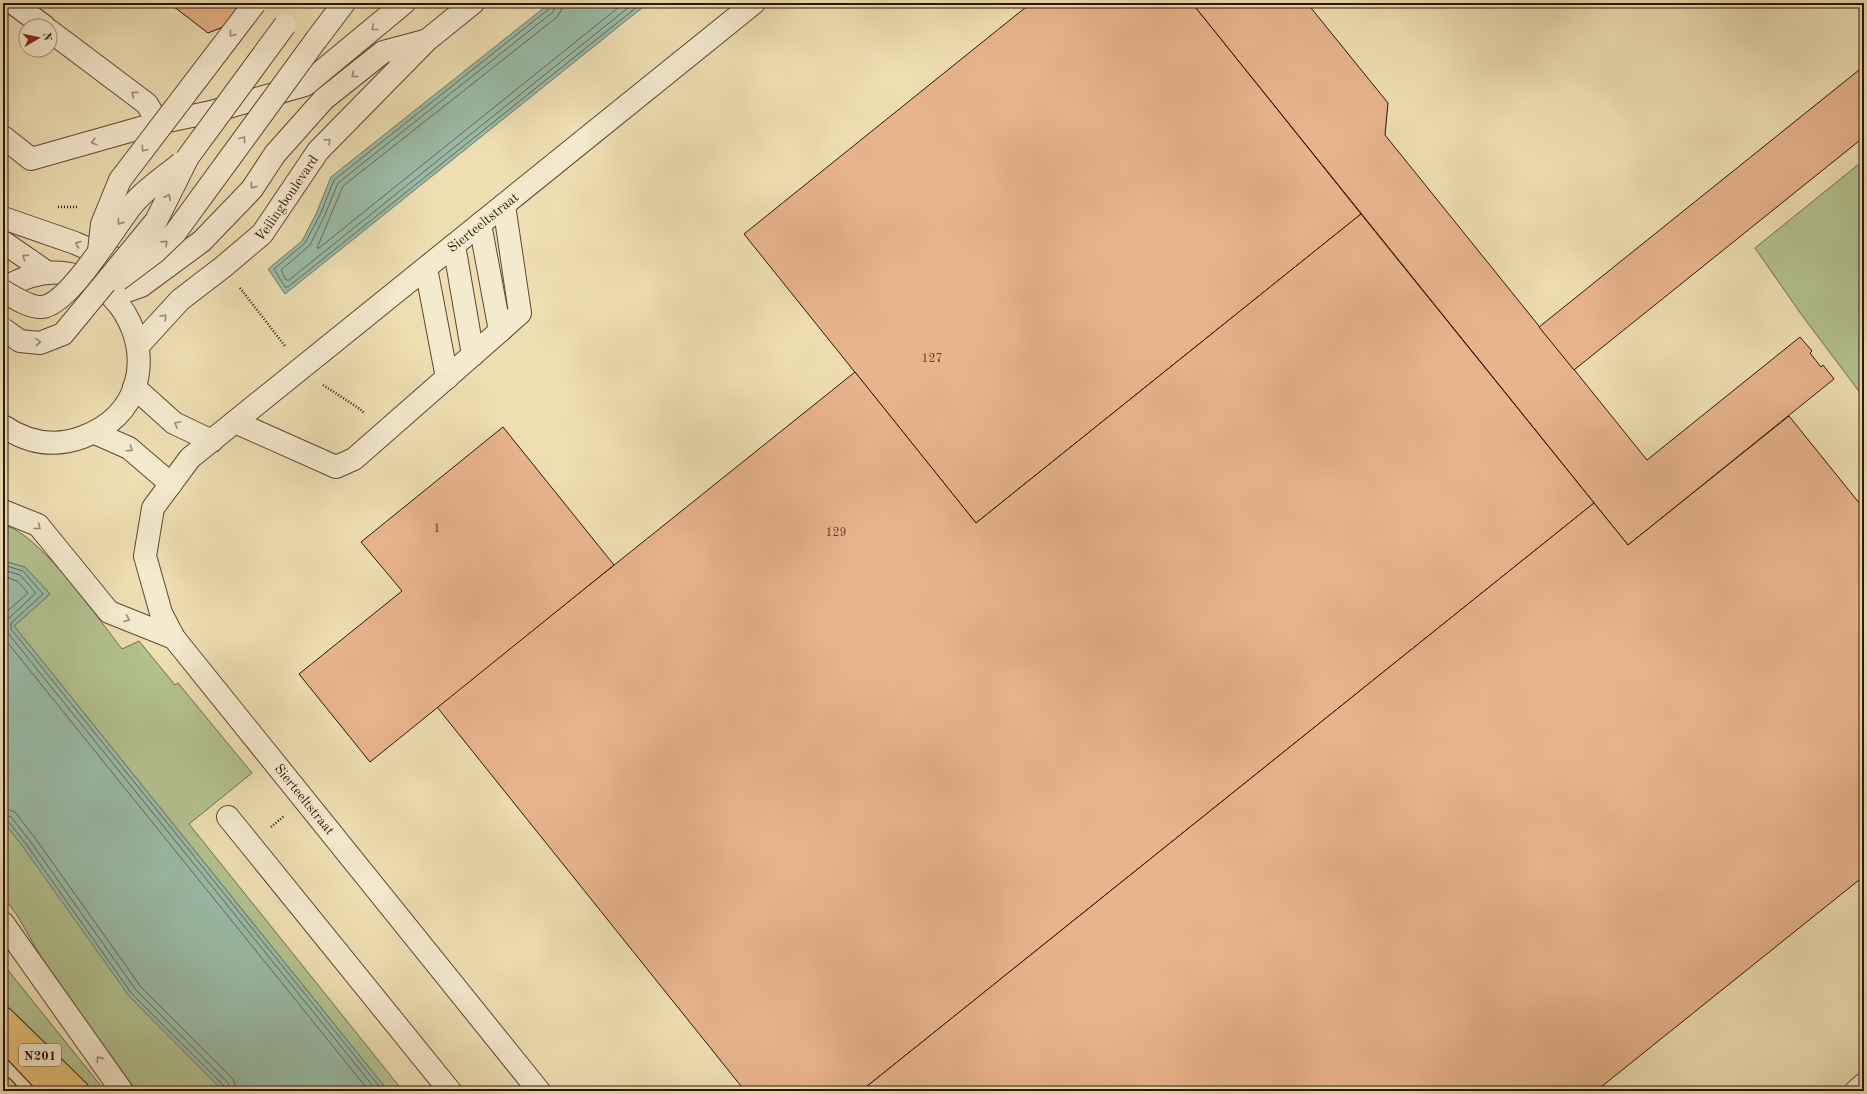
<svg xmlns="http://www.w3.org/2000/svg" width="1867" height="1094" font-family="'Old Standard TT',serif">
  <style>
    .green { fill: #b3c391; stroke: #706c4c }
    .water { fill: #9abda9; stroke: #6f7969 }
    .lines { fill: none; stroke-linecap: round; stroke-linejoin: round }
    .shore { stroke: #646858; stroke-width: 1 }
    .building { fill: #e8b48c; stroke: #2e1408 }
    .minor-casing { stroke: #5e4733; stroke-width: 24 }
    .major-casing { stroke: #2e1408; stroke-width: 24 }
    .highway-casing { stroke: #2e1408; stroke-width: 24 }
    .path { stroke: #2e1408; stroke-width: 2.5; stroke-dasharray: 1 2; stroke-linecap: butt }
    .minor { stroke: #f4eace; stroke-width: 22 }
    .major { stroke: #e7c07a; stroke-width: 22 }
    .highway { stroke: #e7c07a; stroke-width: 22 }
    .minor-bridge-casing { stroke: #5e4733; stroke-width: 24; stroke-linecap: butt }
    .minor-bridge { stroke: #f4eace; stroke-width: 22 }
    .oneway { stroke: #9b8a75 }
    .labels { text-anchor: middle; stroke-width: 4; stroke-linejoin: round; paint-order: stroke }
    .number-label { font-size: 12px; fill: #5c3c29 }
    .shield { fill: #f4eace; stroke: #695443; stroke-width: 1 }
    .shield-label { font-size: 13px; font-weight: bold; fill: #2e1408 }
    .street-label { font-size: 14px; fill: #2e1408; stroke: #f4eace }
  </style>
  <rect width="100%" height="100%" fill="#eedfb3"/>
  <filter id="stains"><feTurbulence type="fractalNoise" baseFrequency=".005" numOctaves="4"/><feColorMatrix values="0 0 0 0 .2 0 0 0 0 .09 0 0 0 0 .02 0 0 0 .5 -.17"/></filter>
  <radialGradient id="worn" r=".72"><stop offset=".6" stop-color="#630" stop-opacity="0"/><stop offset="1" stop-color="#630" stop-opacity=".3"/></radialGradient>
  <!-- green -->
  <g class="green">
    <path d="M1864,160V398L1801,314L1755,248Z"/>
    <path d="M3,525C38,531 99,620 122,649L139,641L175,685L178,683L252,773L189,824L403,1091H388L14,626L50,594L25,567L3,561Z"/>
    <path d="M3,821L193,1059L223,1091H129L72,1011L17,915L3,897Z"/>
    <path d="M3,963L7,969L105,1091H89L3,1009Z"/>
  </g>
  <!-- water -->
  <g class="water">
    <path d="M550,3H648L285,294L268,269L302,241L316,214L331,177Z"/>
    <path d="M3,561L25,567L50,594L14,626L388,1091H223L129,996L23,847L3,821Z"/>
  </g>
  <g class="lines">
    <!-- shore -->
    <g class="shore">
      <path d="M552,3L550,8L334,180L320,215L305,243L274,269L285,287H288L642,3"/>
      <path d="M557,3L553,12L338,183L324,217L310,245L281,270L286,280H289L634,3"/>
      <path d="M563,3L561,11L557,17L343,186L317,248H319L624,3"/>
      <path d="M3,565L23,571L43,594L11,623V629L383,1091"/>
      <path d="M3,570L20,575L36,593L7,620L5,627L7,632L377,1091"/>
      <path d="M3,576L17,581L28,593L3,615"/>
      <path d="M3,637L369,1091"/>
      <path d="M3,808L15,812L35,838L141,987L233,1079L237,1091"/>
      <path d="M3,814L11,817L30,841L136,990L228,1083L231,1091"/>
      <path d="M3,819L8,821L26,844L132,994L225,1087L226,1091"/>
    </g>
  </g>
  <!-- building -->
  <g class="building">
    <path d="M169,3H253L238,21L208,33Z"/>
    <path d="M1031,3H1192L1361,214L976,523L744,234Z"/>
    <path d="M1192,3H1307L1388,103L1385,135L1647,460L1800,337L1812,351L1810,353L1821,367L1823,365L1834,379L1628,545Z"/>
    <path d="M1864,66V137L1574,370L1539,327Z"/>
    <path d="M1361,214L1594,503L861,1091H745L437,707L855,372L976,523Z"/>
    <path d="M1789,416L1864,509V876L1596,1091H861L1594,503L1628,545Z"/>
    <path d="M503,427L614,565L370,762L299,674L402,591L361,542Z"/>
  </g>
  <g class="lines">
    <defs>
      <g id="minor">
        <path d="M13,3L44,26"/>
        <path d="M50,31L147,104L158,123"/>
        <path d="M316,40L344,3"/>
        <path d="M3,137L31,159L158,123L211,112L305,85L404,3"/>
        <path d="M3,218L75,243L107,257L141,263"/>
        <path d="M3,242L48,273"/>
        <path d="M454,245L473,355"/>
        <path d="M426,268L447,378"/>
        <path d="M3,289C117,219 198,394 83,437C54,448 28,443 3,426"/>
        <path d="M113,296L141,286L202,241L252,189L275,154L324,99L383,52L424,41"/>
        <path d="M500,331L520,313L504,205"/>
        <path id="s1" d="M138,346L180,300L223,267L262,234L318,151L426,41L473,3"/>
        <path d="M134,387L174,423L212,441"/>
        <path d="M235,422L336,467L354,459L500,331L480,224"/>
        <path d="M95,433L129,448L171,484"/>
        <path d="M3,511L38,525L109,612L174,638"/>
        <path d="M228,817L450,1091"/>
        <path d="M3,923L122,1091"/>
        <path id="s2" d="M539,1091L174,638L161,613L145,556L153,508L190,458L754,3"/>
        <path d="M1856,1091L1864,1084"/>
      </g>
      <g id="major">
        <path d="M3,1038L53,1091"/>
        <path d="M3,1088L6,1091"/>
      </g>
      <path id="highway" d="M3,1018L78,1091"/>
    </defs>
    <!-- minor casing -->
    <use href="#minor" class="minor-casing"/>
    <!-- major casing -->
    <use href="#major" class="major-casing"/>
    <!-- highway casing -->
    <use href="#highway" class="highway-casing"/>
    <!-- path -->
    <g class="path">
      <path d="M58,207H79"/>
      <path d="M240,288L285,346"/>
      <path d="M323,385L360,409L365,414"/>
      <path d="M271,827L284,816"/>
    </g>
    <!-- minor -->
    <use href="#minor" class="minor"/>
    <!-- major -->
    <use href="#major" class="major"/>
    <!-- highway -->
    <use href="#highway" class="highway"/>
    <defs>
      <g id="minor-bridge">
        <path d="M99,251L102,224L120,180L255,3"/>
        <path d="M118,280L154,253L175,233L316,40"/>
        <path d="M3,291C13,297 30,308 42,307C69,305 115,226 133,204C145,189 167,175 181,163"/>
        <path d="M3,329L20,341L40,343L63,334L156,221L188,157L285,25"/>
      </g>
    </defs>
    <!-- minor-bridge casing -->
    <use href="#minor-bridge" class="minor-bridge-casing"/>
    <!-- minor-bridge -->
    <use href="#minor-bridge" class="minor-bridge"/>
  </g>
  <!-- one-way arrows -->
  <defs><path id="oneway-chevron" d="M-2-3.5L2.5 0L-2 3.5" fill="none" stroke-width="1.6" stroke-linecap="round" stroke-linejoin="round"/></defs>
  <g class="oneway">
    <use href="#oneway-chevron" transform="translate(374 28) rotate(141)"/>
    <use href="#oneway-chevron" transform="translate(232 34) rotate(127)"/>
    <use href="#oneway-chevron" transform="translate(354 75) rotate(142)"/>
    <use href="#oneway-chevron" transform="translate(134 94) rotate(-143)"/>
    <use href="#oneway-chevron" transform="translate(243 139) rotate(-54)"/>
    <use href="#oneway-chevron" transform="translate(328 141) rotate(-45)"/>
    <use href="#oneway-chevron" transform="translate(94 142) rotate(165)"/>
    <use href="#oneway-chevron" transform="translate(144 149) rotate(127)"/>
    <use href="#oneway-chevron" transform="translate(253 186) rotate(126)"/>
    <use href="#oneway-chevron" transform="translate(168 197) rotate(-63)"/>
    <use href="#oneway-chevron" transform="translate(120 222) rotate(125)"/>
    <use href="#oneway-chevron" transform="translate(165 243) rotate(-44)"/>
    <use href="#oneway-chevron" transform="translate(78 244) rotate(-157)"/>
    <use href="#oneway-chevron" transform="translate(25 257) rotate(-146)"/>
    <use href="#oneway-chevron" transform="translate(164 317) rotate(-47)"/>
    <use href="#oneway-chevron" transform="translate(38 342) rotate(-4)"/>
    <use href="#oneway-chevron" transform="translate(177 424) rotate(-150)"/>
    <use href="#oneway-chevron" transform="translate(130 449) rotate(34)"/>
    <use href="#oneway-chevron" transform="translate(38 527) rotate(39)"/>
    <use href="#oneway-chevron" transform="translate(127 619) rotate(22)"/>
    <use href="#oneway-chevron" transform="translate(99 1059) rotate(-125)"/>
  </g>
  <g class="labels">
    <!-- number labels -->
    <g class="number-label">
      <text x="932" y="362">127</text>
      <text x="437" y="532">1</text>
      <text x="836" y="536">129</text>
    </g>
    <!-- shield labels -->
    <rect class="shield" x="19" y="1044" width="42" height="22" rx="3"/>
    <g class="shield-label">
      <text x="40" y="1060">N201</text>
    </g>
    <!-- street labels -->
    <g class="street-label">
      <text dy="5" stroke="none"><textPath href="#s1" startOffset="211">Veilingboulevard</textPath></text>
      <text dy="5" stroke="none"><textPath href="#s2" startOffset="1156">Sierteeltstraat</textPath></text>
      <text transform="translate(305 799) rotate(51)" y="5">Sierteeltstraat</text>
    </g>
  </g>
  <!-- margin -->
  <rect width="1867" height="1094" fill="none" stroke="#eedfb3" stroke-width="16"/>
  <rect x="4" y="4" width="1859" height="1086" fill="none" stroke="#2e1408" stroke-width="2"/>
  <rect x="8" y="8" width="1851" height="1078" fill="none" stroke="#2e1408"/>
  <!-- north arrow -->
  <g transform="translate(38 38) rotate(81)"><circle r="19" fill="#f4eace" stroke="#a5947f"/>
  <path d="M0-3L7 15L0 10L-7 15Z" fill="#8f2418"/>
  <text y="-6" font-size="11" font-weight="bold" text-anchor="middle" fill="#2e1408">N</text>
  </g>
  <rect width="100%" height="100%" filter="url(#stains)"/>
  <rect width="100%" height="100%" fill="url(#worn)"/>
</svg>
